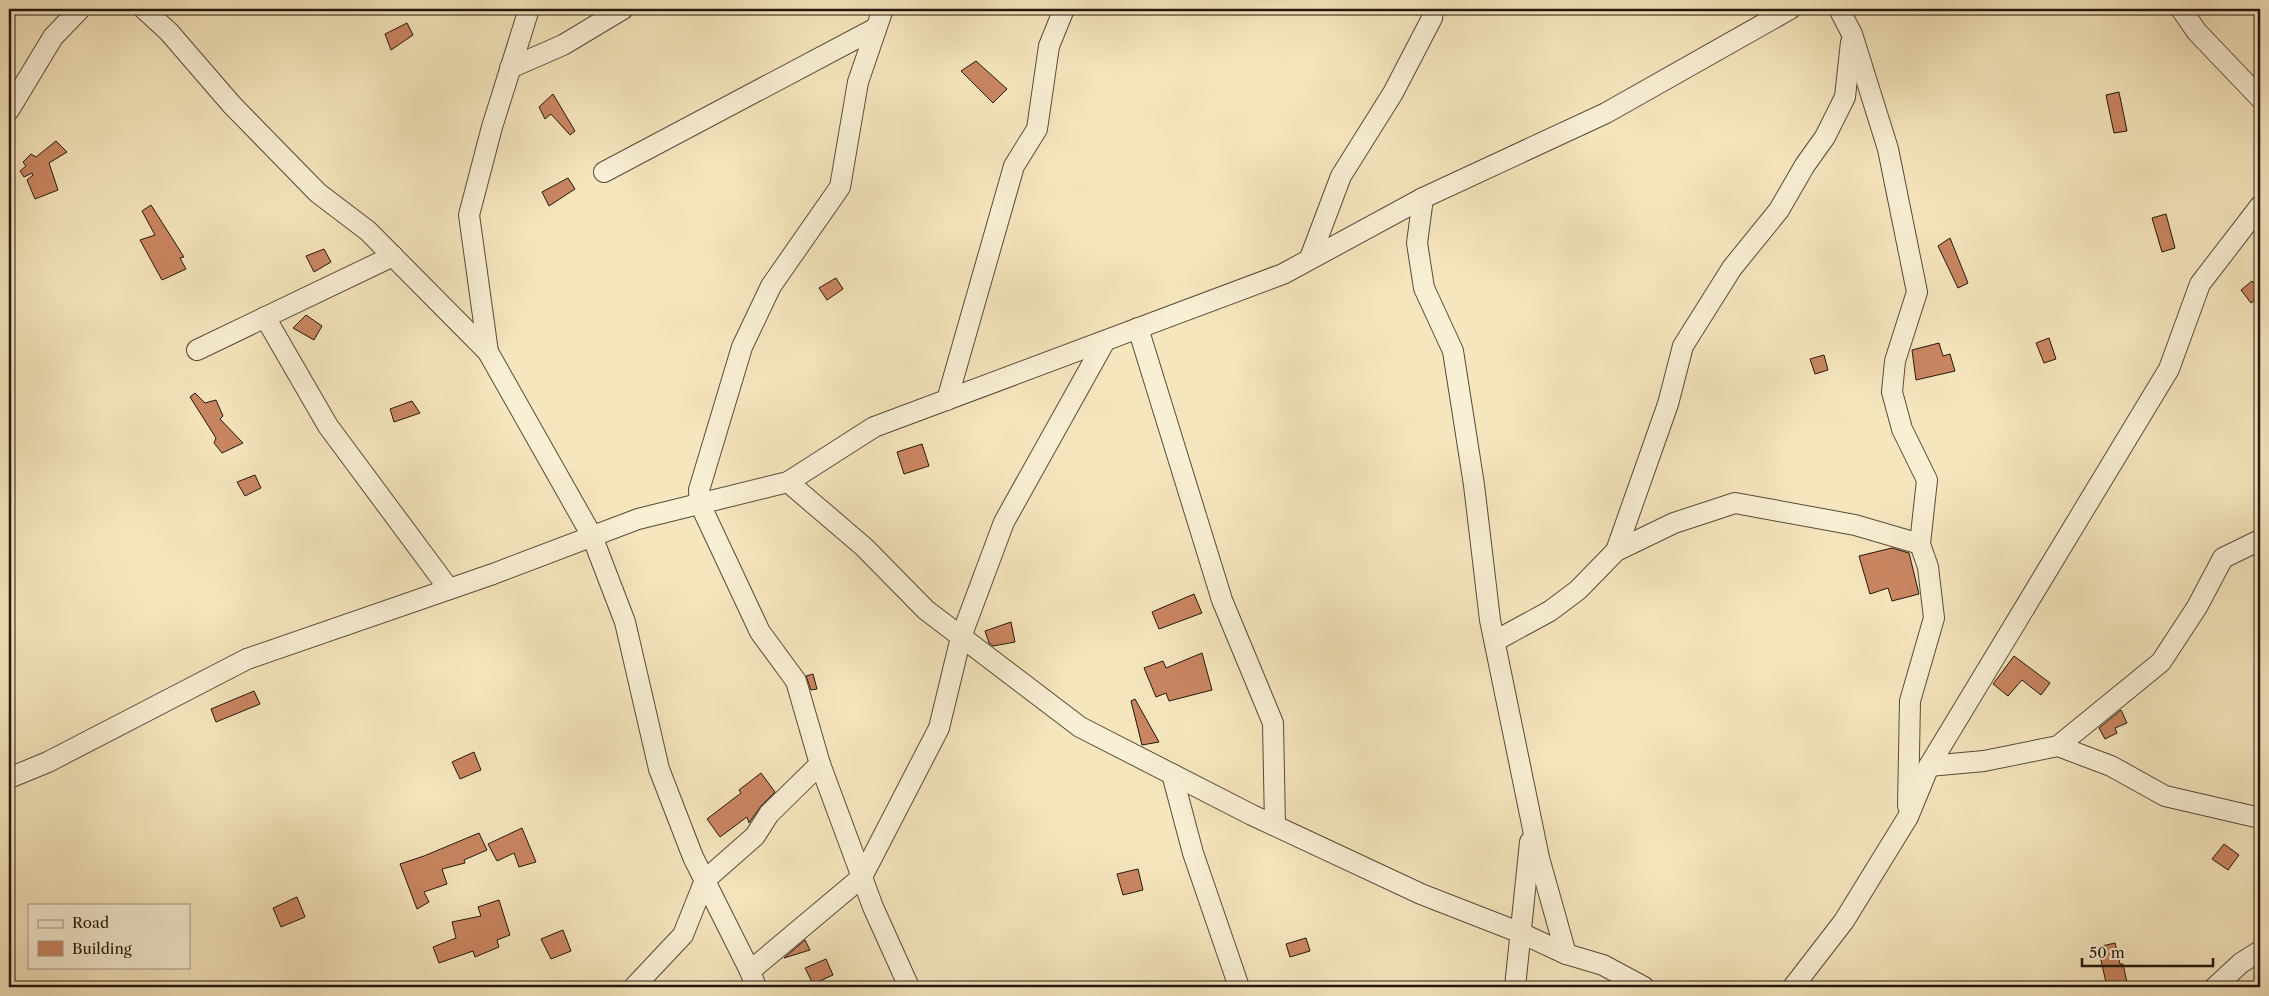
<svg xmlns="http://www.w3.org/2000/svg" width="2269" height="996" font-family="'Libre Caslon Text',serif">
  <style>
    .building { fill: #ca8662; stroke: #22170d }
    .lines { fill: none; stroke-linecap: round; stroke-linejoin: round }
    .street-casing { stroke: #574b39; stroke-width: 22 }
    .street { stroke: #f9efd5; stroke-width: 20 }
  </style>
  <rect width="100%" height="100%" fill="#f6e6be"/>
  <filter id="stains"><feTurbulence type="fractalNoise" baseFrequency=".004" numOctaves="4"/><feColorMatrix values="0 0 0 0 .2 0 0 0 0 .09 0 0 0 0 .02 0 0 0 .5 -.17"/></filter>
  <radialGradient id="worn" r=".72"><stop offset=".6" stop-color="#630" stop-opacity="0"/><stop offset="1" stop-color="#630" stop-opacity=".3"/></radialGradient>
  <!-- building -->
  <g class="building">
    <path d="M407,23L413,35L391,50L385,34Z"/>
    <path d="M976,61L1007,89L993,103L961,71Z"/>
    <path d="M2119,92L2127,131L2114,133L2106,95Z"/>
    <path d="M553,94L575,131L570,135L551,114L545,119L539,107Z"/>
    <path d="M56,141L67,152L49,163L58,190L35,199L27,180L33,175L32,173L24,177L20,171L26,166L23,162L31,154L36,157Z"/>
    <path d="M568,178L575,189L549,206L542,192Z"/>
    <path d="M151,205L184,257L180,258L186,269L162,280L140,240L155,235L142,211Z"/>
    <path d="M2166,214L2175,248L2162,252L2152,218Z"/>
    <path d="M1950,238L1968,283L1958,288L1938,246Z"/>
    <path d="M324,249L331,262L314,272L306,256Z"/>
    <path d="M836,278L843,289L827,300L819,288Z"/>
    <path d="M2252,281L2260,291V296L2251,303L2241,290Z"/>
    <path d="M306,315L322,326L314,340L293,328Z"/>
    <path d="M2049,338L2056,359L2044,363L2036,343Z"/>
    <path d="M1939,343L1943,356L1950,354L1955,371L1916,380L1912,350Z"/>
    <path d="M1824,355L1828,370L1815,374L1810,359Z"/>
    <path d="M195,393L205,403L216,400L223,416L220,419L243,443L222,453L214,443L216,438L190,397Z"/>
    <path d="M412,401L420,413L394,422L390,409Z"/>
    <path d="M922,444L929,466L904,474L897,452Z"/>
    <path d="M255,475L261,488L245,496L237,482Z"/>
    <path d="M1892,548L1909,553L1919,594L1892,601L1888,588L1870,594L1859,556Z"/>
    <path d="M1194,594L1202,613L1159,629L1152,612Z"/>
    <path d="M1011,622L1015,642L993,646L989,643L985,631Z"/>
    <path d="M1202,653L1212,690L1169,701L1166,693L1156,697L1144,668L1163,661L1166,668Z"/>
    <path d="M2014,656L2050,683L2041,695L2022,680L2008,696L1993,684Z"/>
    <path d="M813,674L817,689L811,690L806,676Z"/>
    <path d="M254,691L260,704L216,722L211,709Z"/>
    <path d="M1135,699L1159,742L1142,745L1131,701Z"/>
    <path d="M2121,710L2127,723L2115,728L2117,733L2105,739L2099,728Z"/>
    <path d="M474,752L481,770L460,779L452,762Z"/>
    <path d="M761,773L775,792L761,806L749,823L747,817L720,837L707,819L741,793L739,790Z"/>
    <path d="M522,828L536,862L519,867L514,853L497,861L488,844Z"/>
    <path d="M479,833L487,850L464,860L465,863L442,869L447,884L424,892L429,902L417,909L400,864L424,856Z"/>
    <path d="M2224,844L2239,855L2228,870L2212,859Z"/>
    <path d="M1138,869L1143,890L1123,895L1117,874Z"/>
    <path d="M297,897L305,917L281,927L273,908Z"/>
    <path d="M499,900L510,935L497,940L499,947L475,957L473,951L439,963L433,947L456,938L452,922L481,916L478,907Z"/>
    <path d="M563,930L571,951L551,959L541,939Z"/>
    <path d="M1306,938L1310,951L1290,957L1286,944Z"/>
    <path d="M805,940L810,950L784,958Z"/>
    <path d="M2115,943L2120,964H2123L2128,987H2107L2098,947Z"/>
    <path d="M826,959L833,975L813,984L805,968Z"/>
  </g>
  <g class="lines">
    <defs>
      <g id="street">
        <path d="M144,9L169,32L232,105L318,193L368,231L488,352"/>
        <path d="M529,9L492,127L469,215L488,352L592,536L625,622L659,769L693,857L750,971L756,987"/>
        <path d="M883,9L858,82L840,187L771,286L742,347L699,490L700,504L760,632L796,681L820,764L873,907L909,987"/>
        <path d="M1839,9L1852,34L1888,149L1917,292L1895,361L1892,392L1902,429L1927,480L1920,544L1928,567L1934,618L1910,701L1908,806"/>
        <path d="M2181,9L2197,32L2260,98"/>
        <path d="M510,68L563,45L623,9"/>
        <path d="M9,110L53,37L80,9"/>
        <path d="M604,172L876,28"/>
        <path d="M1423,198L1417,243L1424,288L1453,351L1474,485L1490,620L1539,858L1566,954"/>
        <path d="M1310,258L1341,176L1393,93L1432,18L1433,9"/>
        <path d="M265,317L328,426L449,589"/>
        <path d="M1138,328L1222,600L1273,723L1275,825"/>
        <path d="M197,350L393,256"/>
        <path d="M947,400L1014,166L1037,129L1049,46L1064,9"/>
        <path d="M788,482L864,547L926,610L1080,727L1252,815L1421,894L1521,933L1566,954L1603,965L1644,987"/>
        <path d="M1616,551L1668,404L1683,346L1732,268L1779,210L1805,165L1825,137L1845,97L1851,42"/>
        <path d="M1495,641L1550,611L1578,590L1616,551L1674,523L1735,503L1855,525L1920,544"/>
        <path d="M2058,746L2111,766L2165,796L2260,818"/>
        <path d="M1929,766L1984,761L2058,746L2161,662L2197,607L2223,558L2260,540"/>
        <path d="M1172,774L1193,853L1239,987"/>
        <path d="M9,778L48,762L247,659L493,574L638,519L788,482L874,427L1283,274L1423,198L1606,113L1790,9"/>
        <path d="M750,971L862,877L939,728L961,637L1004,522L1105,341"/>
        <path d="M634,987L683,935L705,880L755,836L769,814L820,764"/>
        <path d="M1515,987L1530,842"/>
        <path d="M1793,987L1844,921L1908,817L1929,766L2169,369L2200,284L2260,206"/>
        <path d="M2215,987L2241,963L2260,951"/>
      </g>
    </defs>
    <!-- street casing -->
    <use href="#street" class="street-casing"/>
    <!-- street -->
    <use href="#street" class="street"/>
  </g>
  <!-- margin -->
  <rect width="2269" height="996" fill="none" stroke="#f6e6be" stroke-width="30"/>
  <rect x="10" y="10" width="2249" height="976" fill="none" stroke="#22170d" stroke-width="2.5"/>
  <rect x="15" y="15" width="2239" height="966" fill="none" stroke="#22170d"/>
  <!-- legend -->
  <rect x="28" y="904" width="162" height="65" fill="#f9efd5" stroke="#a39985"/>
  <rect x="38" y="920" width="25" height="8" fill="#f9efd5" stroke="#a39985"/>
  <text x="72" y="928" font-size="15" fill="#22170d">Road</text>
  <rect x="38" y="941" width="25" height="15" fill="#ca8662" stroke="#a39985"/>
  <text x="72" y="954" font-size="15" fill="#22170d">Building</text>
  <!-- scale -->
  <path d="M2082 958v8h131v-8" fill="none" stroke="#22170d" stroke-width="2.5"/>
  <text x="2089" y="958" font-size="15" fill="#22170d" stroke="#f9efd5" stroke-width="4" paint-order="stroke">50 m</text>
  <rect width="100%" height="100%" filter="url(#stains)"/>
  <rect width="100%" height="100%" fill="url(#worn)"/>
</svg>
